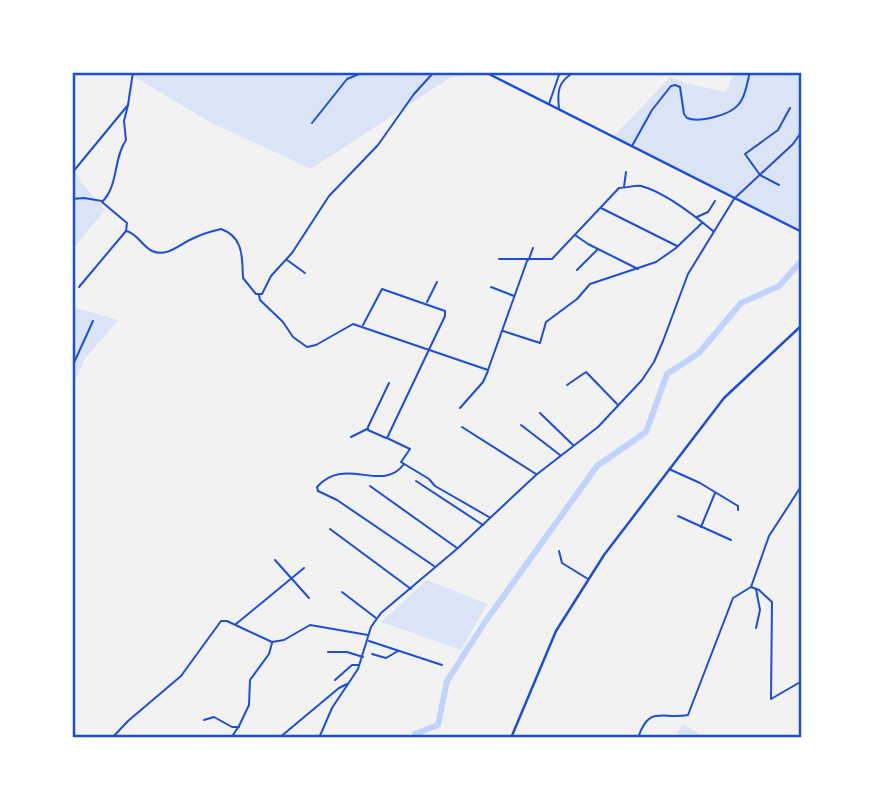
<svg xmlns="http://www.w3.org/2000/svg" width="874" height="810" font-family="'DM Sans',sans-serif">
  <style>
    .green { fill: #dbe4f7 }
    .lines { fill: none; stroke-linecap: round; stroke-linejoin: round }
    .river { stroke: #bfd3fe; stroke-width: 6 }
    .minor { stroke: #1d4ed8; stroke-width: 2 }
    .tertiary { stroke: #1d4ed8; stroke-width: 2 }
    .secondary { stroke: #1d4ed8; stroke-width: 2.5 }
    .primary { stroke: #1d4ed8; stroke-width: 2.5 }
    .neatline { fill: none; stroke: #1d4ed8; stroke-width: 2.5 }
  </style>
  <rect width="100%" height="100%" fill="#f2f2f2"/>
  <!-- green -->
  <g class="green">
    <path d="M126,72H497L451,77L311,169L210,122Z"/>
    <path d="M734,72H802V232L613,137L670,77L688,84L726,92Z"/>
    <path d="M72,165L82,183L105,210L72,250Z"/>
    <path d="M72,307L118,320L84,360L72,388Z"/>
    <path d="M427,580L487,604L461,650L381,622Z"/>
    <path d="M682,724L697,732L703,738H676Z"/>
  </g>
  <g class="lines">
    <!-- river -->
    <path class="river" d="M414,738L415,734L438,725L447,681L485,622L597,466L646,432L667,374L699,353L741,303L779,286L802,260"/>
    <!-- minor -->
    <g class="minor">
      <path d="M549,104L560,72"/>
      <path d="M559,109C557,91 558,82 574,72"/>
      <path d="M312,123L347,79L364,72"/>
      <path d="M632,146L652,110L671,86L675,85L680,87L684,114L687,118C699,123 731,115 739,104C746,96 747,82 750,72"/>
      <path d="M72,173L128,105L133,72"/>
      <path d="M779,185L760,175L745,154L778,130L790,108"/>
      <path d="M624,187L626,172"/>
      <path d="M736,197L793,144L802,131"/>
      <path d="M72,199L84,198L102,201"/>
      <path d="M601,208L677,246"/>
      <path d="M697,217L708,212L715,201"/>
      <path d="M126,231L127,223L102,202C119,185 113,159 126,140L124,121L128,105"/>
      <path d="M575,235L588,244L638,269"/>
      <path d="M499,259H529L533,248"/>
      <path d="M287,260L305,273"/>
      <path d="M577,270L597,250"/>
      <path d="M79,287L126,231C137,233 142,246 152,251C168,258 181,243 194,238C202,234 212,231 221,229C244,237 242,258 243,278L256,294H262L271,276L292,253L329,196L378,145L414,94L434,72"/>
      <path d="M491,287L514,296"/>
      <path d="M259,295L260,300L283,322L293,337L307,347L316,345L353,324L488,370L527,261L529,259H552L619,188C626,188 635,185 641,186C665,192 695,216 713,231"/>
      <path d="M427,302L437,282"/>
      <path d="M363,325L382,289L445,311V316L387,438L410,449L401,462L429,479L435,486L489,517"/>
      <path d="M503,331L540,343L546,322L577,299L590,284L656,262L676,248L702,223"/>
      <path d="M72,367L93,321"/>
      <path d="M567,385L586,372L618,405"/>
      <path d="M460,408L483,382L488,371"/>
      <path d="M540,413L573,445"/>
      <path d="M521,425L560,455"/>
      <path d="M462,427L536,474"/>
      <path d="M351,437L367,429"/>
      <path d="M386,438L368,430V427L389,383"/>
      <path d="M404,464C382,494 345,455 317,487L318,491L337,500L434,566"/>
      <path d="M669,469L700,483L738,506V510"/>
      <path d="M416,481L483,525"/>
      <path d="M370,486L457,548"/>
      <path d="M678,516L731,540"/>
      <path d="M701,527L715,493"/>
      <path d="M330,529L411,589"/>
      <path d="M559,551L562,563L588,579"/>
      <path d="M275,560L309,598"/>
      <path d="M751,587L759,590L772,602L771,699L802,681"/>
      <path d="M756,589L760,610L756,628"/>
      <path d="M342,592L376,618"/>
      <path d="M236,624L304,568"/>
      <path d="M369,641L442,665"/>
      <path d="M328,652H347L363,657"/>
      <path d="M372,654L386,658L398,651"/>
      <path d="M335,680L352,665H359"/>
      <path d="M204,720L214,717L232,727H239"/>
      <path d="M112,738L128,721L181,676L221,621H227L272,642L284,640L310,625L368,635"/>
      <path d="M231,738L239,726L249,705L250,680L269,654L272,643"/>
      <path d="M279,738L339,688L347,684"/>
      <path d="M400,738L403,736L410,738"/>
      <path d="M638,738C649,704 663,720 688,715L733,598L751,587L769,536L802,485"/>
    </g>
    <!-- tertiary -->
    <path class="tertiary" d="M319,738L332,708L358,669L371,627L381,613L458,548L536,475L598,427L642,380L654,362L663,341L688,274L734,199"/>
    <!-- secondary -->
    <path class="secondary" d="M511,738L556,631L604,555L724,398L802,325"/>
    <!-- primary -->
    <path class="primary" d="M485,72L802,232"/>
  </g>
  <!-- border -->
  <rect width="874" height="810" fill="none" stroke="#ffffff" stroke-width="147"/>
  <rect x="74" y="74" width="726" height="662" class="neatline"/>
</svg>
